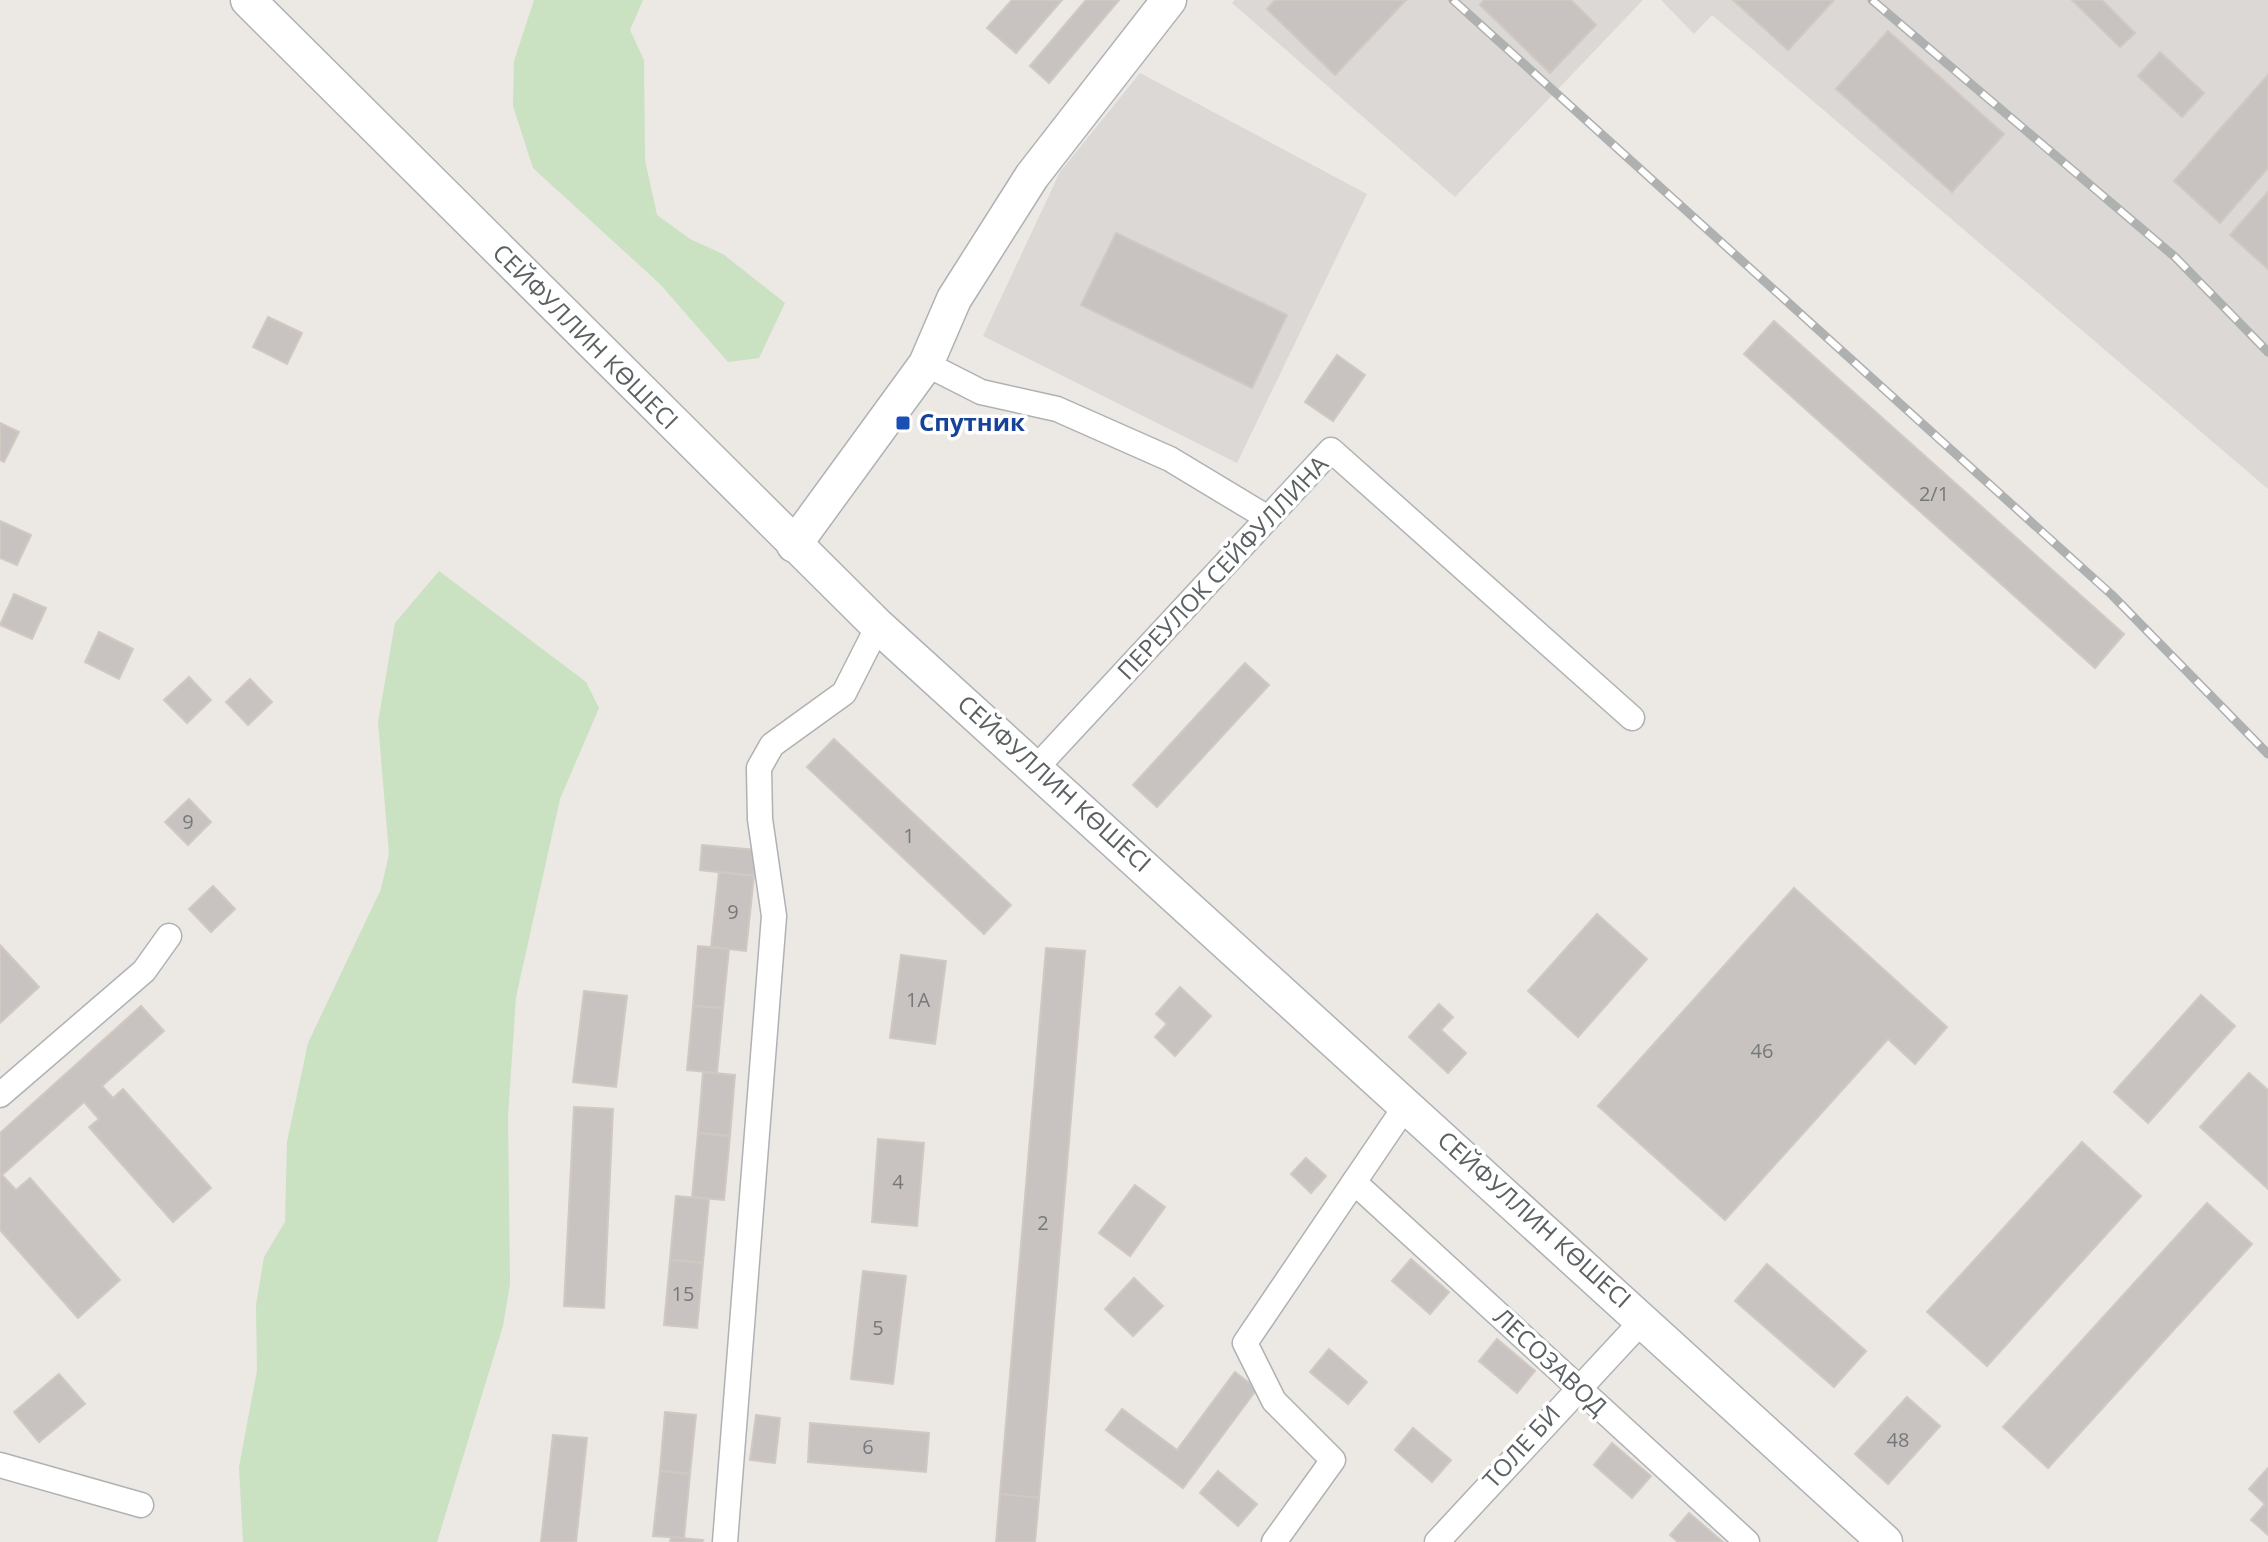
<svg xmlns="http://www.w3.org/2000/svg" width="2268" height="1542" font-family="'Open Sans',sans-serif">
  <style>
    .industrial { fill: #dbd8d6 }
    .green { fill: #cae1c2 }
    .building { fill: #c8c3c0; stroke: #d0c9c2; stroke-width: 2 }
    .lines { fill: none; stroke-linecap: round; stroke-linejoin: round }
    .street-casing { stroke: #afb2b4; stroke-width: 27 }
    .secondary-casing { stroke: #aeb2b5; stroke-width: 37 }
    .street { stroke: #fff; stroke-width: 24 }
    .secondary { stroke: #fff; stroke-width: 34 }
    .rail-casing { stroke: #afb0b0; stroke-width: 9 }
    .rail { stroke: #fff; stroke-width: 6; stroke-dasharray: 18; stroke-linecap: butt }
    .transit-dot { fill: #1a4fb4; stroke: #fff; stroke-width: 3 }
    .labels { text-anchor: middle; stroke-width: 7; stroke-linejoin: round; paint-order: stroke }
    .number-label { font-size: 20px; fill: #76797a }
    .street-label { font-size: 24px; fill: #5b6062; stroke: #fff }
    .transit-label { font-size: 24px; font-weight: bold; fill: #164399; stroke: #fff; text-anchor: start }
  </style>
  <rect width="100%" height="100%" fill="#ece8e3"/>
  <!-- industrial -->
  <g class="industrial">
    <path d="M1235,0H1643L1455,197L1232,3Z"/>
    <path d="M1661,0H2268V489L1712,15L1694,34Z"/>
    <path d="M1140,73L1367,194L1237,463L983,336L1060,172Z"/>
  </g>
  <!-- green -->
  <g class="green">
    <path d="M534,0H643L630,30L644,60L645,160L657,215L690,239L723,254L785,303L759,358L728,362L660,284L533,168L513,106L514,61Z"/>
    <path d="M439,571L586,682L599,708L560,799L516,997L508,1116L510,1284L503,1326L437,1542H243L239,1467L257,1371L256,1305L264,1257L285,1222L287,1142L308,1043L381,889L389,854L378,722L395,623Z"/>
  </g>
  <!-- building -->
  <g class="building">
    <path d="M1012,0H1062L1016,53L987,28Z"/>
    <path d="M1086,0H1119L1049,83L1030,66Z"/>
    <path d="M1275,0H1406L1335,75L1267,9Z"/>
    <path d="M1484,0H1571L1596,25L1550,73L1480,5Z"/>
    <path d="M1733,0H1834L1788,50Z"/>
    <path d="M2072,0H2102L2135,33L2120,47Z"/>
    <path d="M1888,31L2004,134L1952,192L1836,89Z"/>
    <path d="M2160,52L2204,93L2182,117L2138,76Z"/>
    <path d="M2268,75V168L2220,223L2174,181Z"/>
    <path d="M2268,192V269L2230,235Z"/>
    <path d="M1116,233L1287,315L1252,388L1081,305Z"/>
    <path d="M268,317L302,333L287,364L253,347Z"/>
    <path d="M1774,321L2124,634L2095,668L1744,354Z"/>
    <path d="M1337,355L1365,375L1333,421L1305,402Z"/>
    <path d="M0,423L19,432L4,462L0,460Z"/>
    <path d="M0,521L31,535L17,565L0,558Z"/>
    <path d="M14,594L46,608L32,639L0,625Z"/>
    <path d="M99,632L133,649L119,679L85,662Z"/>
    <path d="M1245,663L1269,685L1157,807L1133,785Z"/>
    <path d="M189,677L211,700L187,723L164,700Z"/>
    <path d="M250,679L272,702L248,725L226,702Z"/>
    <path d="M834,739L1011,905L984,934L807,767Z"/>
    <path d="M189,799L211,822L188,845L165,822Z"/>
    <path d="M702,845L757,850L754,876L700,870Z"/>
    <path d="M719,872L754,876L746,951L711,947Z"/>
    <path d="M213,886L235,909L211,932L189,909Z"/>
    <path d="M1794,888L1947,1027L1915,1064L1888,1039L1725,1220L1598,1106Z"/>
    <path d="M1597,914L1647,959L1578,1037L1528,991Z"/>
    <path d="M0,945L39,987L0,1023Z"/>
    <path d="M698,946L729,949L723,1008L693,1006Z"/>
    <path d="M1046,948L1085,951L1039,1498L1000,1494Z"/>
    <path d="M901,955L946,961L935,1044L890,1038Z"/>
    <path d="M1180,987L1211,1016L1175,1056L1155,1037L1167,1024L1156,1014Z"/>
    <path d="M584,991L627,996L616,1087L573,1082Z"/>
    <path d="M2201,995L2235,1026L2148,1123L2114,1092Z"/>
    <path d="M1439,1004L1453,1017L1441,1030L1466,1053L1448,1073L1409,1037Z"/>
    <path d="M141,1006L164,1031L102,1086L113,1098L123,1089L211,1188L173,1222L89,1127L99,1119L84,1102L2,1175L16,1190L30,1178L120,1280L78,1318L0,1230V1133Z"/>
    <path d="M693,1006L723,1008L717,1073L687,1070Z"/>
    <path d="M703,1072L735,1075L730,1136L698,1133Z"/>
    <path d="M2249,1073L2268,1090V1189L2200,1127Z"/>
    <path d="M574,1107L613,1109L604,1308L564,1306Z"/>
    <path d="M698,1133L730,1136L724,1200L692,1197Z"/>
    <path d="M878,1139L924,1143L917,1226L872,1222Z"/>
    <path d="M2082,1142L2141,1196L1987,1366L1927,1312Z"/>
    <path d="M1306,1158L1326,1176L1311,1193L1291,1174Z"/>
    <path d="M1135,1185L1165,1207L1130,1256L1099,1233Z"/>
    <path d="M676,1196L709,1199L703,1263L670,1260Z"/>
    <path d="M2207,1203L2252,1244L2048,1468L2003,1427Z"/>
    <path d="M1411,1259L1449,1292L1430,1314L1392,1281Z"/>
    <path d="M670,1260L703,1263L697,1328L664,1325Z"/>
    <path d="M1767,1264L1866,1351L1834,1387L1735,1301Z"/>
    <path d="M863,1271L906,1276L893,1384L851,1379Z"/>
    <path d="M1134,1278L1163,1306L1133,1336L1105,1309Z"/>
    <path d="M1497,1339L1535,1371L1517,1393L1479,1361Z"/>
    <path d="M1329,1349L1367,1382L1348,1404L1310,1372Z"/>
    <path d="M1235,1372L1257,1389L1183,1488L1106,1430L1122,1409L1177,1450Z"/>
    <path d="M59,1374L85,1404L39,1442L14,1412Z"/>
    <path d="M1907,1397L1940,1426L1888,1484L1855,1454Z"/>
    <path d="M665,1412L696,1415L690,1474L660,1471Z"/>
    <path d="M756,1415L780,1418L775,1463L750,1460Z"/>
    <path d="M810,1423L929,1433L926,1472L808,1462Z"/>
    <path d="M1413,1428L1451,1460L1432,1482L1395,1450Z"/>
    <path d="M553,1435L587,1438L576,1542H541Z"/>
    <path d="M1612,1443L1651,1476L1632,1498L1594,1465Z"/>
    <path d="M2268,1468V1535L2251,1520L2265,1504L2249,1489Z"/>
    <path d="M660,1471L690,1474L684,1538L653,1536Z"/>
    <path d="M1218,1471L1257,1504L1238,1526L1200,1493Z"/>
    <path d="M1000,1494L1039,1498L1035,1542H996Z"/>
    <path d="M1689,1513L1723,1542H1678L1670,1535Z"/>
    <path d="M671,1537L703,1540L702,1542H670Z"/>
  </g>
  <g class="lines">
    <defs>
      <g id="street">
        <path d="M926,364L981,392L1057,409L1170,459L1268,518"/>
        <path d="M1036,768L1331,450L1632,718"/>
        <path d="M0,1095L144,971L169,936"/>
        <path d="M1354,1182L1747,1542"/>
        <path d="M0,1465L141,1505"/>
        <path d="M725,1542L774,916L760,819L759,768L772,745L844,693L878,626"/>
        <path d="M1274,1542L1333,1460L1274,1401L1245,1343L1407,1104"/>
        <path d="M1437,1542L1643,1320"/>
      </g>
      <g id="secondary">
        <path d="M248,0L878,626L1885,1542"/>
        <path d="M794,545L926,364L954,299L1032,176L1169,0"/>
      </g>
    </defs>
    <!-- street casing -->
    <use href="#street" class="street-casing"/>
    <!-- secondary casing -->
    <use href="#secondary" class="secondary-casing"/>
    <!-- street -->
    <use href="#street" class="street"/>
    <!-- secondary -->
    <use href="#secondary" class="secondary"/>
    <defs>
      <g id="rail">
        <path d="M1453,0L2112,595L2268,754"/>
        <path d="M1872,0L2175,257L2268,352"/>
      </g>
    </defs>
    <!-- rail casing -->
    <use href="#rail" class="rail-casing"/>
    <!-- rail -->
    <use href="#rail" class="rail"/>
  </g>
  <!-- markers -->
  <rect class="transit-dot" x="895" y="415" width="16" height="16" rx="4"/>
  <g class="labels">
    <!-- number labels -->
    <g class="number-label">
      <text x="1934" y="501">2/1</text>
      <text x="188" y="829">9</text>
      <text x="909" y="843">1</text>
      <text x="733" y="919">9</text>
      <text x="918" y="1007">1А</text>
      <text x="1762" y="1058">46</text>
      <text x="898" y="1189">4</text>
      <text x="1043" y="1230">2</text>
      <text x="683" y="1301">15</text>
      <text x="878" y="1335">5</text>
      <text x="1898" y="1447">48</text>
      <text x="868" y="1454">6</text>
    </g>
    <!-- street labels -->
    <g class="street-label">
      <text transform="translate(585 337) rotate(45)" y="8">СЕЙФУЛЛИН КӨШЕСІ</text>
      <text transform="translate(1223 568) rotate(-47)" y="8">ПЕРЕУЛОК СЕЙФУЛЛИНА</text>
      <text transform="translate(1054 784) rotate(42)" y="8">СЕЙФУЛЛИН КӨШЕСІ</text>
      <text transform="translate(1534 1220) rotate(42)" y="8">СЕЙФУЛЛИН КӨШЕСІ</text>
      <text transform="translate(1550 1362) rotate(43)" y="8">ЛЕСОЗАВОД</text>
      <text transform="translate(1522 1447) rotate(-48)" y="8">ТОЛЕ БИ</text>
    </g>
    <!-- transit labels -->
    <g class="transit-label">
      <text x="919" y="431">Спутник</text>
    </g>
  </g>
</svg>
